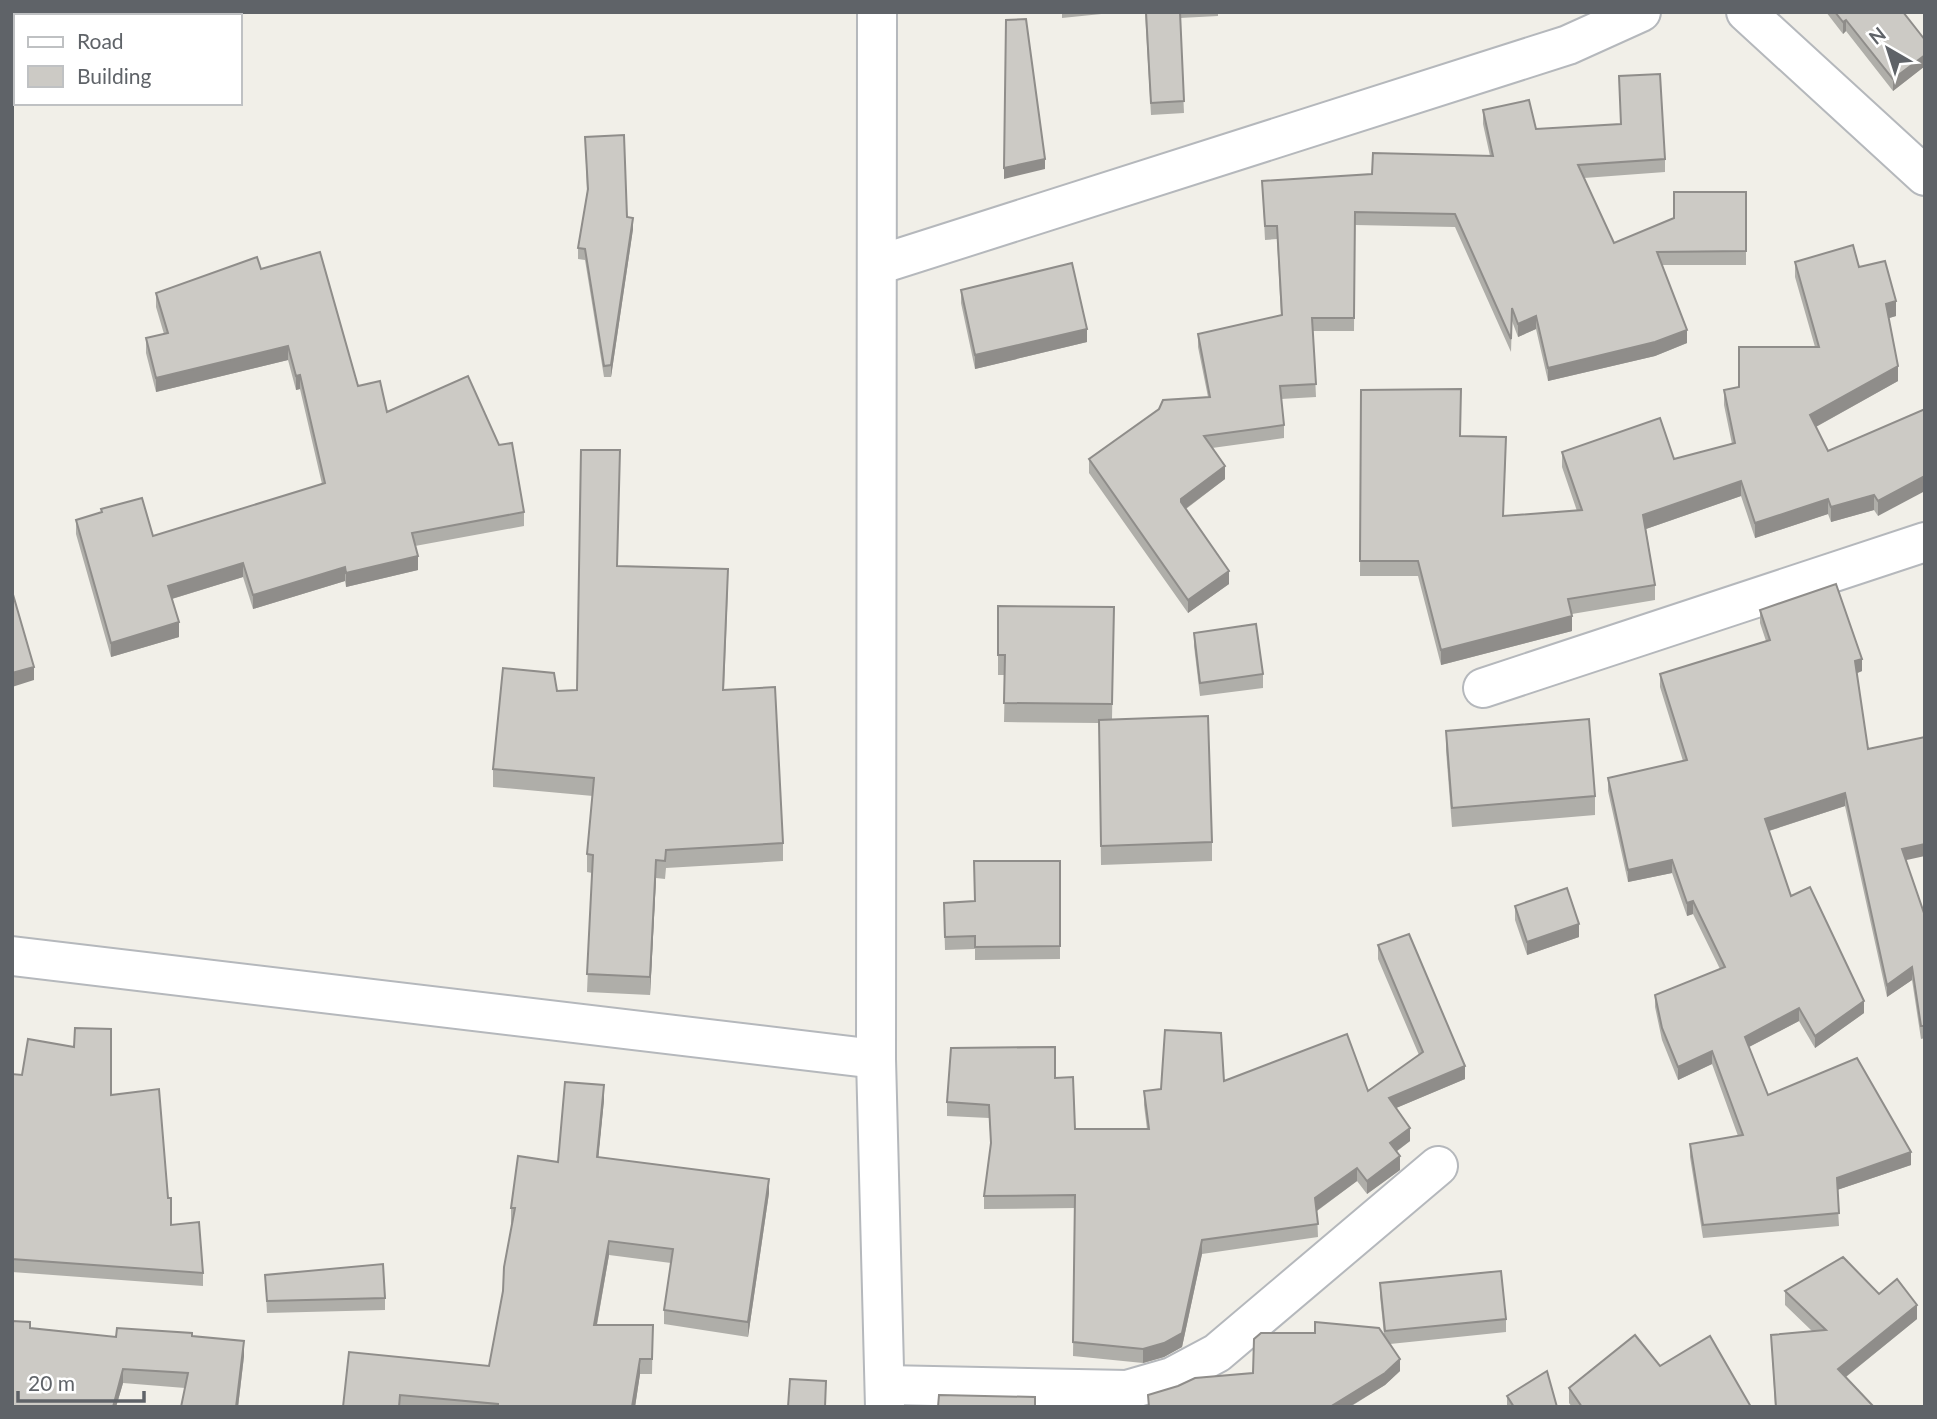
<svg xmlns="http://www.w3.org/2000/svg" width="1937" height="1419" font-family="Lato,sans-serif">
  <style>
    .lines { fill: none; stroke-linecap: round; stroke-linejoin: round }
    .street-casing { stroke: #b5b8bc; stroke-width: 42 }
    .street { stroke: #fff; stroke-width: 38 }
    .wall { fill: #afaea9 }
    .shaded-wall { fill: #8f8d8a }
    .building { fill: #cccac5; stroke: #8f8d8a; stroke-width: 2 }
  </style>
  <rect width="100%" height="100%" fill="#f1efe8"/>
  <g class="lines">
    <defs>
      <g id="street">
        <path d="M877,12L876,1059L885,1407"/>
        <path d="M1746,12L1925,176"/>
        <path d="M878,265L1568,45L1641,12"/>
        <path d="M1483,688L1925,542"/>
        <path d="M12,956L876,1059"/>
        <path d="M885,1385L1127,1390L1172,1377L1217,1353L1438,1166"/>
      </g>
    </defs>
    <!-- street casing -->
    <use href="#street" class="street-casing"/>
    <!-- street -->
    <use href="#street" class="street"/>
  </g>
  <!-- wall -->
  <g class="wall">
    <path d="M1062,12H1121L1062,18Z"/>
    <path d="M1145,12H1218V16L1180,18L1184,113L1151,115Z"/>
    <path d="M1406,12H1470L1469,14Z"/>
    <path d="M1826,12H1903L1925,40V66L1893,91L1846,31L1843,34Z"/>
    <path d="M1619,76L1665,159V172L1584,178L1614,243L1746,192V265H1662L1687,343L1655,356L1548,381L1536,329L1518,337L1512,321L1511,352L1455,227L1355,225L1354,331H1313L1316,397L1281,399L1284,425V438L1212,448L1225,479L1186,509L1229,584L1188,613L1089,473V459L1208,397L1198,347V334L1281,316L1277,239L1265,240L1262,181L1372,174L1490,156L1483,124V110L1536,129L1621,124Z"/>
    <path d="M585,137L633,229L611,377H604L585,260L578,259V248L587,192Z"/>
    <path d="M1795,262L1859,267L1896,316L1889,318L1898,381L1816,427L1828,451L1925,409L1878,516L1874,510L1831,522L1828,514L1755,538L1741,496L1646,529L1655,585V600L1572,614V631L1441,665L1418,576H1360L1361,390L1460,436L1506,453L1503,516L1577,511L1562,467V452L1674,459L1732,444L1724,405V390L1739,387L1815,347L1795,277Z"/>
    <path d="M261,269L358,386L387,412L524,512V526L415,546L418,570L346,587L345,581L253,609L243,577L172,599L179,637L111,657L76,534V520L101,512V509L153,536L322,484L300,389L296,390L288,360L156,392L146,353V338L164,334L156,307V293Z"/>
    <path d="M961,290L1087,342L975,369L961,303Z"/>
    <path d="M618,566L728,587L724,690L783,843V861L666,868L665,879L656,878L650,995L587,992L592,873L587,872V854L593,796L493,787V769L577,690Z"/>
    <path d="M998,606L1114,607L1112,719L1212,842V861L1101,865L1099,723L1004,722L1005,675H998Z"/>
    <path d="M1760,610L1862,671L1857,673L1868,749L1925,916V1038L1921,1039L1912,980L1887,997L1845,806L1769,831L1791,896L1864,1013L1815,1048L1799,1021L1749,1047L1768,1095L1911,1165L1837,1190L1839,1226L1703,1238L1690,1157V1144L1738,1136L1712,1064L1678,1080L1662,1040L1655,1007V995L1720,969L1693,914L1687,916L1672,873L1628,882L1608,791V778L1683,761L1660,687V674L1766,641L1760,623Z"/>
    <path d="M1194,633L1263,674V688L1200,696L1194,646Z"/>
    <path d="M1446,731L1595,796V815L1452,827L1446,750Z"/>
    <path d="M1060,861V959L975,960V949L945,950L944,915Z"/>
    <path d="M1515,906L1579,937L1527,955L1515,920Z"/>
    <path d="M1378,945L1465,1079L1396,1108L1410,1141L1396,1152L1400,1170L1367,1194L1357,1181L1317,1211L1318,1237L1202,1254L1182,1347L1164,1357L1143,1363L1073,1356L1075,1208L984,1209V1196L991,1146L989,1118L947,1116V1102L1055,1078L1075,1129H1147L1144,1105V1091L1224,1081L1368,1091L1419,1055L1378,959Z"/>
    <path d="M12,1074L111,1095L168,1198L171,1225L203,1273V1286L12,1272Z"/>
    <path d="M604,1100L598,1158L769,1193L748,1337L664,1324V1310L671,1263L609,1255L597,1325H653L652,1374H640L635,1407H343L489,1366L503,1291L512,1223H511V1208L558,1162Z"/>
    <path d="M265,1275L385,1298V1310L267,1313Z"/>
    <path d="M1380,1283L1506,1319V1332L1390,1344L1400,1371L1385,1385L1350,1407H1352H1148V1395L1253,1373L1384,1335L1380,1296Z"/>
    <path d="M1785,1291L1879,1294L1917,1319L1846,1377L1874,1407H1775L1771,1335L1812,1331L1785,1305Z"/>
    <path d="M30,1328L116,1337L192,1336L244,1356L238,1407H181L185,1388L123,1383L116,1407H12Z"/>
    <path d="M1660,1366L1751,1407H1572L1569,1403V1388Z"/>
    <path d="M1507,1396L1557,1407H1507Z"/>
  </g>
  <!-- shaded-wall -->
  <g class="shaded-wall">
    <path d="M1846,20V31L1843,34V22Z"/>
    <path d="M1925,55V66L1893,91V79Z"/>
    <path d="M1045,159V169L1004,179V168Z"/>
    <path d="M633,218V229L611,377V365Z"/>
    <path d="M1896,301V316L1886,319V304Z"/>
    <path d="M1536,316V329L1518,337V324Z"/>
    <path d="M1087,329V342L975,369V355Z"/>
    <path d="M1687,330V343L1655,356L1548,381V368Z"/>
    <path d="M288,346V360L156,392V378Z"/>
    <path d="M1898,366V381L1810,430V415Z"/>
    <path d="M300,375V389L296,390V376Z"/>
    <path d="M1225,466V479L1181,512V499Z"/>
    <path d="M1925,476V491L1878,516V501Z"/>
    <path d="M1741,481V496L1643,530V515Z"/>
    <path d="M1874,495V510L1831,522V507Z"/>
    <path d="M1828,499V514L1755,538V523Z"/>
    <path d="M418,556V570L346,587V573Z"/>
    <path d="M243,563V577L168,600V586Z"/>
    <path d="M345,567V581L253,609V595Z"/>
    <path d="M1229,571V584L1188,613V600Z"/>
    <path d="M1572,616V631L1441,665V650Z"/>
    <path d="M179,622V637L111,657V643Z"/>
    <path d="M1862,659V671L1855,674V661Z"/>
    <path d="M34,667V680L12,687V673Z"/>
    <path d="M1845,793V806L1765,832V819Z"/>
    <path d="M1925,844V856L1902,861V849Z"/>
    <path d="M656,860V878L650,995V977Z"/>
    <path d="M1672,860V873L1628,882V870Z"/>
    <path d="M1693,901V914L1687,916V903Z"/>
    <path d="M1579,924V937L1527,955V942Z"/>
    <path d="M1912,967V980L1887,997V985Z"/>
    <path d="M1864,1001V1013L1815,1048V1036Z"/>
    <path d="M1799,1008V1021L1745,1049V1037Z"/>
    <path d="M1712,1051V1064L1678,1080V1067Z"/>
    <path d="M1465,1066V1079L1389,1111V1098Z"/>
    <path d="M604,1085V1100L597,1172V1157Z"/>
    <path d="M1410,1128V1141L1390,1156V1143Z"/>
    <path d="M1911,1152V1165L1837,1190V1178Z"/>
    <path d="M1400,1156V1170L1367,1194V1181Z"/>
    <path d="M1357,1168V1181L1315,1212V1198Z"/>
    <path d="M769,1179V1193L748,1337V1322Z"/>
    <path d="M1202,1240V1254L1182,1347L1164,1357L1143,1363V1349Z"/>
    <path d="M609,1241V1255L594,1340V1325Z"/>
    <path d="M1917,1305V1319L1838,1383V1369Z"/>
    <path d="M244,1341V1356L238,1407H236Z"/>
    <path d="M640,1359V1374L635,1407H632Z"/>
    <path d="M1400,1359V1371L1385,1385L1349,1407H1330Z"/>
    <path d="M123,1369V1383L116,1407H113Z"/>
  </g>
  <!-- building -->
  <g class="building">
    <path d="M1146,12H1180L1184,101L1151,103Z"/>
    <path d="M1835,12H1903L1925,40V55L1893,79L1846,20L1843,22Z"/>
    <path d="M1026,19L1045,159L1004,168L1006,20Z"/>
    <path d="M1660,74L1665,159L1578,165L1614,243L1674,218V192H1746V251L1657,252L1687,330L1655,342L1548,368L1536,316L1518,324L1512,308L1511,339L1455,214L1355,212L1354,318H1312L1316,384L1280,386L1284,425L1204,436L1225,466L1181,499V502L1229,571L1188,600L1089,459L1159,409L1163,400L1210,397L1198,334L1282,315L1277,226H1265L1262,181L1372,174L1373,153L1493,156L1483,110L1529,100L1536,129L1621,124L1619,76Z"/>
    <path d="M624,135L627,217L633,218L611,365L604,366L585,249L578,248L588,189L585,137Z"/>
    <path d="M1853,245L1859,267L1885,261L1896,301L1886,304L1898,366L1810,415L1828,451L1925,409V476L1878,501L1874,495L1831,507L1828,499L1755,523L1741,481L1643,515L1655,585L1568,599L1572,616L1441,650L1418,561H1360L1361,390L1461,389L1460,436L1506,437L1503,516L1582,510L1562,452L1660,418L1674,459L1735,443L1724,390L1739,387V347H1819L1795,262Z"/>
    <path d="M320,252L358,386L380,381L387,412L468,376L499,445L512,443L524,512L412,533L418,556L346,573L345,567L253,595L243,563L168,586L179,622L111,643L76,520L102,512L101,509L142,498L153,536L325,483L300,375L296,376L288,346L156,378L146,338L168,333L156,293L257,257L261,269Z"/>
    <path d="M1072,263L1087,329L975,355L961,290Z"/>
    <path d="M581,450H620L617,566L728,569L723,690L775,687L783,843L666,850L665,861L656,860L650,977L587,974L593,855L587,854L594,778L493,769L503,668L554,673L557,691L577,690Z"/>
    <path d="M1836,584L1862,659L1855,661L1868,749L1925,737V844L1902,849L1925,916V1026H1921L1912,967L1887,985L1845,793L1765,819L1791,896L1810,887L1864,1001L1815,1036L1799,1008L1745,1037L1768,1095L1857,1058L1911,1152L1837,1178L1839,1213L1703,1225L1690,1144L1743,1135L1712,1051L1678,1067L1662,1028L1655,995L1725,967L1693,901L1687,903L1672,860L1628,870L1608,778L1687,760L1660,674L1770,640L1760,610Z"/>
    <path d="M12,591L34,667L12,673Z"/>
    <path d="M998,606L1114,607L1112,704L1004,703L1005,655H998Z"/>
    <path d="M1256,624L1263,674L1200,683L1194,633Z"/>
    <path d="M1208,716L1212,842L1101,846L1099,720Z"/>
    <path d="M1589,719L1595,796L1452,808L1446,731Z"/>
    <path d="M974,861H1060V946L975,947V936L945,937L944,903L975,901Z"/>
    <path d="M1567,888L1579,924L1527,942L1515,906Z"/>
    <path d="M1409,934L1465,1066L1389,1098L1410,1128L1390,1143L1400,1156L1367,1181L1357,1168L1315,1198L1318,1224L1202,1240L1182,1333L1164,1343L1143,1349L1073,1342L1075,1195L984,1196L991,1143L989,1105L947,1102L951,1048L1055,1047V1078L1073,1077L1075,1129H1149L1144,1091L1161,1089L1165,1030L1221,1033L1224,1081L1347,1034L1368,1091L1423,1052L1378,945Z"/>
    <path d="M75,1028L111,1029V1095L159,1089L168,1198H171V1225L199,1222L203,1273L12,1259V1074L22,1075L28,1039L74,1047Z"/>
    <path d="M565,1082L604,1085L597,1157L769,1179L748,1322L664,1310L673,1249L609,1241L594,1325H653L652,1359H640L632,1407H498V1404L400,1395L399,1407H343L349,1352L489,1366L503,1291L504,1267L515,1208H511L518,1156L558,1162Z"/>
    <path d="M1843,1257L1879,1294L1897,1279L1917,1305L1838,1369L1874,1407H1776L1771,1335L1826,1330L1785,1291Z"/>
    <path d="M383,1264L385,1298L267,1301L265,1275Z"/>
    <path d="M1501,1271L1506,1319L1385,1331L1380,1283Z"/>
    <path d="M12,1321L30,1322V1328L116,1337L117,1328L192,1333V1336L244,1341L236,1407H181L188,1373L123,1369L113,1407H12Z"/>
    <path d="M1315,1322L1379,1328L1400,1359L1385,1373L1330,1407H1351H1149L1148,1395L1178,1386L1195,1378L1253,1373L1254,1339L1261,1333H1315Z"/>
    <path d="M1635,1335L1660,1366L1710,1336L1751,1407H1582L1569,1388Z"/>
    <path d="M1547,1371L1557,1407H1514L1507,1396Z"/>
    <path d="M790,1379L826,1381L825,1407H788Z"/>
    <path d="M939,1395L1035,1397V1407H938Z"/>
    <path d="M1369,1406H1424V1407Z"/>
  </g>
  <!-- border -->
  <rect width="1937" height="1419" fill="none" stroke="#5f6368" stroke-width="28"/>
  <!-- legend -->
  <rect x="14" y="14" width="228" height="91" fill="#ffffff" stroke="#bfc1c3" stroke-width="2"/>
  <rect x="28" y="37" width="35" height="10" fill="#ffffff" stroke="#bfc1c3" stroke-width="2"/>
  <text x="77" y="49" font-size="21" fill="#5f6368">Road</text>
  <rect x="28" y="66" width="35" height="21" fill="#cccac5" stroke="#bfc1c3" stroke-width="2"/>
  <text x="77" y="84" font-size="21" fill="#5f6368">Building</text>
  <!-- north arrow -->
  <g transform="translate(1888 49) rotate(321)" stroke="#ffffff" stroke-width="5" paint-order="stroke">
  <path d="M0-5L12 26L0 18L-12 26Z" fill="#5f6368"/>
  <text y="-10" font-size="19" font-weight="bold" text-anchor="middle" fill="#5f6368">N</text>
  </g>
  <!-- scale -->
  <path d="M18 1391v10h126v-10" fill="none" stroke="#5f6368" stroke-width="3.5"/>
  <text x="28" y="1391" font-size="21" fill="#5f6368" stroke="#ffffff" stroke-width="5" paint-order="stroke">20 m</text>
</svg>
